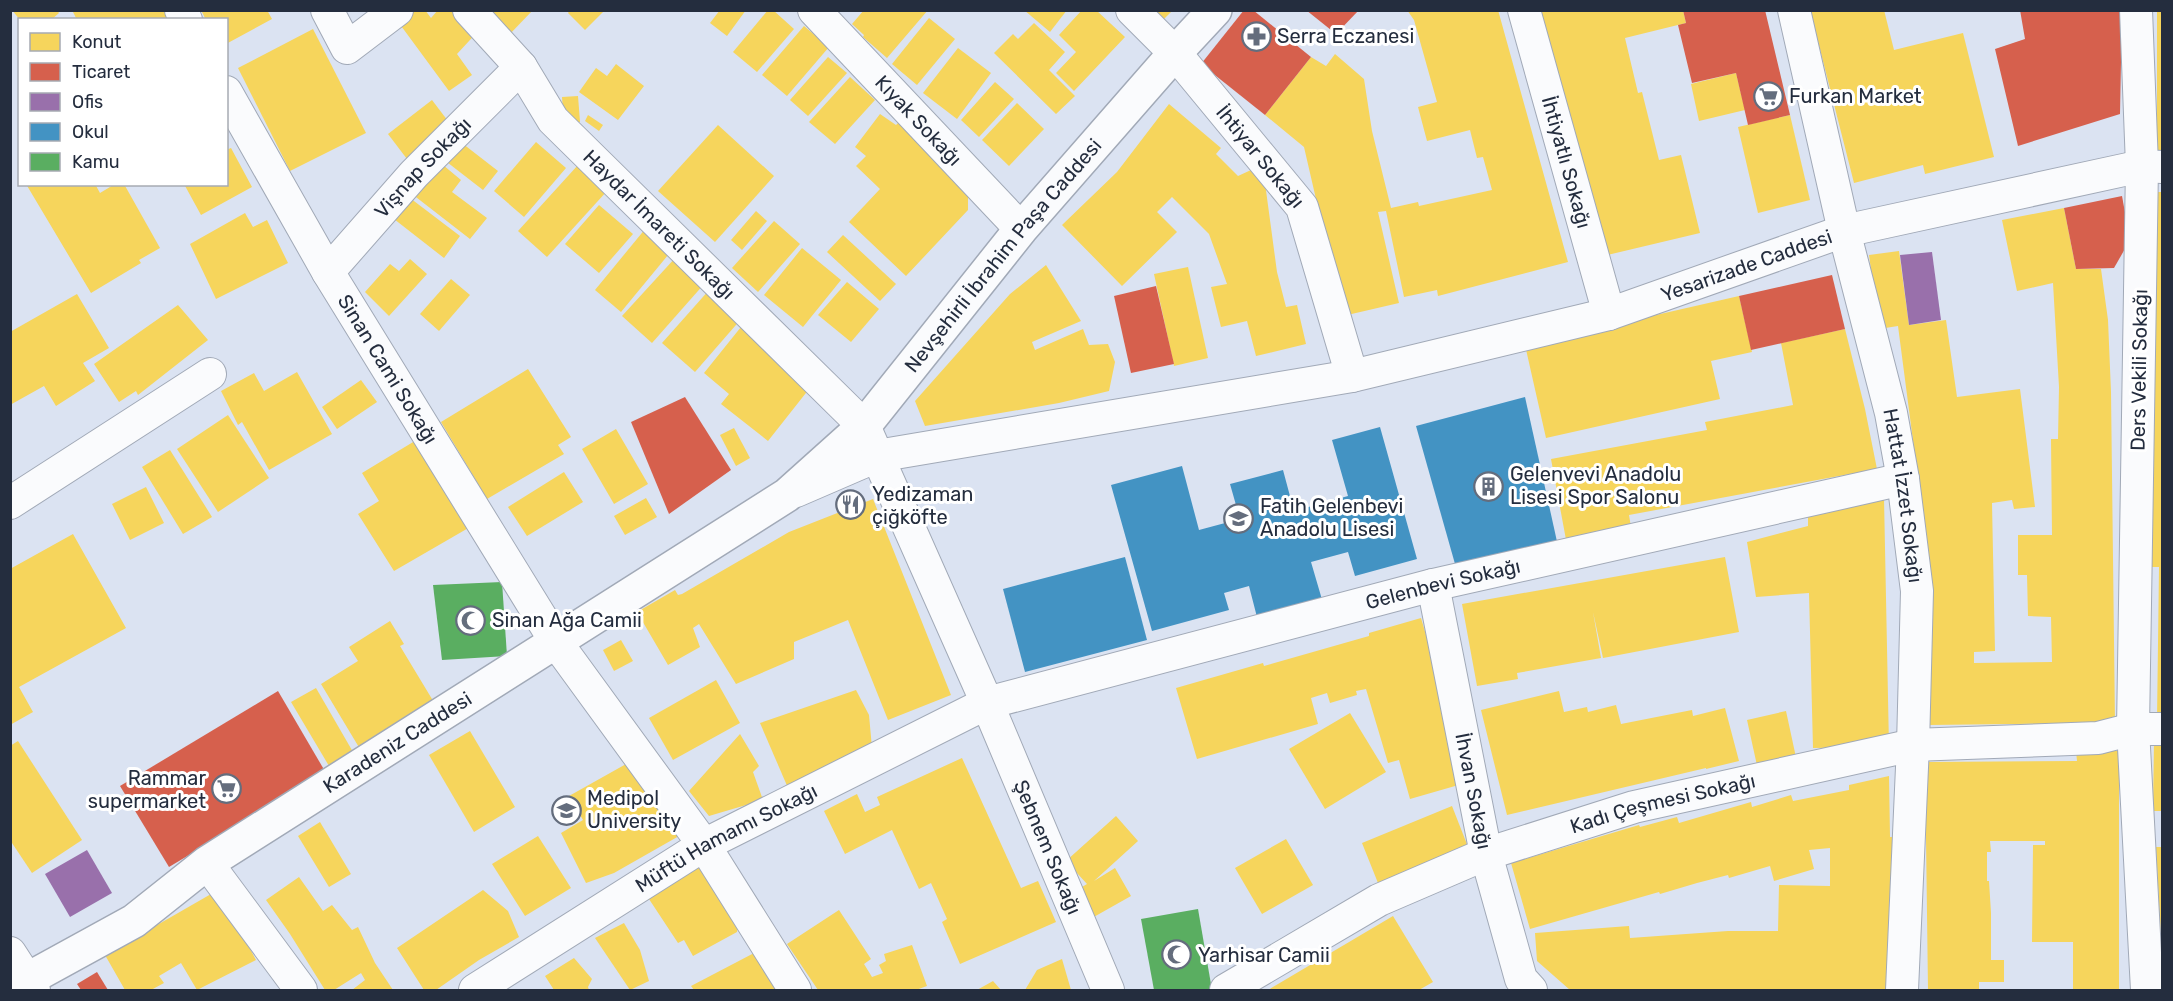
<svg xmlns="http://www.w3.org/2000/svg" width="2173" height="1001" font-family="Rubik,sans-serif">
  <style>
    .homes { fill: #f6d55c }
    .shops { fill: #d6604d }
    .offices { fill: #9970ab }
    .schools { fill: #4393c3 }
    .public { fill: #5aae61 }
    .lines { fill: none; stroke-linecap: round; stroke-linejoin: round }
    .minor-casing { stroke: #a1a9b7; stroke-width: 34 }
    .tertiary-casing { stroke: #a1a9b7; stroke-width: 36 }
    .minor { stroke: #fafbfd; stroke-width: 32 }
    .tertiary { stroke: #fafbfd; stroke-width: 33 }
    .labels { text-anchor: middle; stroke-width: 6; stroke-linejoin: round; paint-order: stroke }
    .poi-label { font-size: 20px; fill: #242d3e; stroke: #fff; text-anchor: start }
    .street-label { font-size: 20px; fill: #242d3e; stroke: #fff }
  </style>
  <rect width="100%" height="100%" fill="#dbe3f2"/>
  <!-- homes -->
  <g class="homes">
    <path d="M12,10H57L59,13L51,20H20Z"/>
    <path d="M72,10H173L177,20H77Z"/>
    <path d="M201,10H267L272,19L226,44V20H206Z"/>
    <path d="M408,10H425L431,18L438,10H461L481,28L457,54L472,75L449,91L396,19Z"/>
    <path d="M495,10H533L507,37L488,18Z"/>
    <path d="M570,10H605L585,30L568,13Z"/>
    <path d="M720,10H746L727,36L710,23Z"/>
    <path d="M768,10H773L794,29L757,72L733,52Z"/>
    <path d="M864,10H928L887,58L863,37L864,35L852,24Z"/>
    <path d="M1024,10H1067L1050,32Z"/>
    <path d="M1082,10H1096L1125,37L1074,91L1056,73L1076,52L1059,35Z"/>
    <path d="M1147,10H1173L1159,24Z"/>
    <path d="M1407,10H1498L1568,262L1438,296L1437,290L1404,297L1386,211L1378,212L1399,303L1343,316L1304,147L1265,115L1311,57L1326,66L1335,54L1364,79L1372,131L1391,208L1418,202L1419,206L1492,190L1483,157L1477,158L1470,130L1427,141L1418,107L1437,102L1414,20Z"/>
    <path d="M1541,10H1683L1686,23L1625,38L1638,93L1642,92L1659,160L1681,155L1700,233L1599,257Z"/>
    <path d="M1810,10H1884L1894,50L1963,33L1994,157L1925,174L1923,165L1854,183Z"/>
    <rect x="2157" y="10" width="5" height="144"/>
    <path d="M929,18L955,39L917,85L892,64Z"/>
    <path d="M1034,23L1065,52L1049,70L1075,96L1056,114L994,53L1013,34L1018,39Z"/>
    <path d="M804,26L829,47L787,96L762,75Z"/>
    <path d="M313,29L366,133L290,171L238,68Z"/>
    <path d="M958,48L991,73L957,119L923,93Z"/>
    <path d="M828,57L847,73L808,116L790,100Z"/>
    <path d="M616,64L644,86L618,120L579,92L596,68L607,76Z"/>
    <path d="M1736,73L1745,110L1699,121L1691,84Z"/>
    <path d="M850,77L875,100L835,144L809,122Z"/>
    <path d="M995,82L1014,99L979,137L961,120Z"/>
    <path d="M578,96L580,122L564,123L562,97Z"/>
    <path d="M432,100L451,125L407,159L388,134Z"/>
    <path d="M1017,103L1044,129L1009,166L982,140Z"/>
    <path d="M1169,104L1221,148L1216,154L1238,176L1251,170L1265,183L1277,272L1286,307L1297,305L1306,344L1256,356L1247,321L1221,327L1211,287L1227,284L1209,234L1172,197L1157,212L1177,232L1122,286L1062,225L1117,172Z"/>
    <path d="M880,114L896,125L903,118L968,184V210L906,276L849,222L880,189L856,166L866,156L855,147Z"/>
    <path d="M588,115L603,125L599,131L585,121Z"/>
    <path d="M1790,115L1810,200L1758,213L1738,127Z"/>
    <path d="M718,125L774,176L715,242L658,191Z"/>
    <path d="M458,140L498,171L483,190L443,159Z"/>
    <path d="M536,142L566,168L524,217L494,191Z"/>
    <path d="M231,148L252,187L201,215L184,184H226V150Z"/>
    <path d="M443,165L461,180L452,192L487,218L470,239L412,194L429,173L434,177Z"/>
    <path d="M578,165L607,191L547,257L518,231Z"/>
    <path d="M26,184H95L100,193L115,184H124L160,248L139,260L141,263L91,293Z"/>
    <path d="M2147,192H2162V719H2157L2159,567H2148Z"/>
    <path d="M410,198L460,236L444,258L394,219Z"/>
    <path d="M599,205L633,234L599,273L565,244Z"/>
    <path d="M2064,208L2076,269H2101L2108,320L2111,392L2115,723L1928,725L1923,517L1898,326L1879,329L1869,255L1899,251L1909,325L1946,320L1957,397L2020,389L2035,507L2014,509L2012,500L1992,503L1995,651L1974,652V663L2052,662L2051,617L2028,616L2027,575H2018V535H2052L2051,439H2058L2059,387L2053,283L2017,291L2002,220Z"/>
    <path d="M756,211L767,221L742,250L731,240Z"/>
    <path d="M245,213L253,227L267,220L288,263L216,299L190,244Z"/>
    <path d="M774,221L800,244L758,292L732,268Z"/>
    <path d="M646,228L673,249L621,312L595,290Z"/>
    <path d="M843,235L896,284L880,301L827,252Z"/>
    <path d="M802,248L841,280L803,327L764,295Z"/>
    <path d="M676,257L705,283L652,343L622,316Z"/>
    <path d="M410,259L427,274L389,316L365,292L390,264L399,271Z"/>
    <path d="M1046,265L1081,321L1032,342L1035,350L1083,329L1089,345L1108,344L1115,362L1109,391L1059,403L925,426L915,401L1010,294Z"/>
    <path d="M1188,267L1208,358L1174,366L1154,274Z"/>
    <path d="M451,279L470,295L439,331L420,314Z"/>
    <path d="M847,282L879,309L851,342L818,315Z"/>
    <path d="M710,289L742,318L695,372L662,343Z"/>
    <path d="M77,294L109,348L83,363L95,381L56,406L44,386L10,405V332Z"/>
    <path d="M1739,296L1752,352L1711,361L1720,399L1546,438L1525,345Z"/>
    <path d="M178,305L208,340L138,395L136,391L119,402L94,364Z"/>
    <path d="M741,327L813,384L768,441L721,404L729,394L704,373Z"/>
    <path d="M1845,329L1865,409L1877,469L1629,515L1632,533L1567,545L1551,459L1707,430L1705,422L1793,405L1781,343Z"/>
    <path d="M528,369L571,437L558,445L564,454L487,499L441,422Z"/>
    <path d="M297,372L332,434L269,470L242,422L238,425L221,391L254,373L264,391Z"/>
    <path d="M361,380L377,402L337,429L322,407Z"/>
    <path d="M228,415L269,478L218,512L177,449Z"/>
    <path d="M734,428L750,458L736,466L720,435Z"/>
    <path d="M616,429L648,484L614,504L582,449Z"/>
    <path d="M423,436L477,523L394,571L358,514L379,501L362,473Z"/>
    <path d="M170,450L212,517L183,534L142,467Z"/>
    <path d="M564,472L583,502L527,536L508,507Z"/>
    <path d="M146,487L164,523L130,540L112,504Z"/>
    <path d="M646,498L657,517L625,535L614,516Z"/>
    <path d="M1884,498L1889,747L1813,748L1809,593L1756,597L1747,542L1808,526V515Z"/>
    <path d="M873,499L951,695L888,720L848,620L794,642V659L736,684L699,624L693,628L700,647L668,665L637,612L675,590L678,595L682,594L789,532Z"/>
    <path d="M73,534L126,628L19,687L33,712L10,725V569Z"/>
    <path d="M1725,557L1739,632L1603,658L1593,612L1601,658L1517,673L1518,679L1477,686L1462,604Z"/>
    <path d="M1421,618L1458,743L1462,784L1410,799L1399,760L1388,763L1366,689L1356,691L1357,695L1330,703L1327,693L1311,698L1318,724L1197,759L1176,688L1263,663L1264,666L1369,636V633Z"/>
    <path d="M390,621L404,644L400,646L435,704L360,749L321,684L358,661L349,647Z"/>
    <path d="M621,640L633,661L614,671L603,650Z"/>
    <path d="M716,680L740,723L673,760L649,718Z"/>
    <path d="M316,688L353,752L329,766L291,702Z"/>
    <path d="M856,690L869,715L872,748L788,788L760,723Z"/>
    <path d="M1559,691L1564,712L1587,707L1588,712L1616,705L1621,724L1692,710L1693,716L1725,708L1739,761L1706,769V768L1507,815L1481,710Z"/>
    <path d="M1786,711L1797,762L1758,770L1747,720Z"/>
    <path d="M1350,713L1386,772L1325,809L1289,749Z"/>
    <path d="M470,731L515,807L474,832L429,755Z"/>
    <path d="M740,734L759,766L753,772L763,800L709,816L689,791Z"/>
    <path d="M18,741L82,840L32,873L10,840V746Z"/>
    <path d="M2154,741H2162V811H2153Z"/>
    <path d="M2076,751H2119V990H2073V942H2032L2033,845H2045V841H1990L1991,852H1987V881H1989L1991,913V960H2004V982H1979V990H1928L1925,762L2077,761Z"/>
    <path d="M962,758L1021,888L1038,881L1056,922L960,964L942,922L947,919L931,883L919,889L892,830L845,854L824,811L857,794L865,812L880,805L877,797Z"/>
    <path d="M635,759L679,836L614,873L586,883L561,833L583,820L569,796Z"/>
    <path d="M1889,776L1890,837H1894L1892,990H1570L1537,961L1535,933L1629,926L1630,938L1728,931H1778L1779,885L1830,886V848L1809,850L1814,869L1774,881L1770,866L1729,878L1728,875L1697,883L1660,894L1659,892L1530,929L1511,863L1639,825L1640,827L1677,817L1679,823L1751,802L1752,807L1791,795L1793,801L1849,790V785Z"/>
    <path d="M1452,806L1470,852L1380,888L1362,843Z"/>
    <path d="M1116,816L1138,841L1094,881L1115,868L1131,896L1092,918L1077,890L1087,884L1066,861Z"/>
    <path d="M320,822L351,874L329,887L298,836Z"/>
    <path d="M538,836L571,888L525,916L492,864Z"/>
    <path d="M1286,839L1313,885L1262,914L1235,868Z"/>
    <path d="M2156,847H2162V938H2161Z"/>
    <path d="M686,860L708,866L739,915L737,932L693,956L684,940L678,943L647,896Z"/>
    <path d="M299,877L323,911L332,905L352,930L358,927L375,963L393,990H352L365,980L361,973L334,990H325L290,934L266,900Z"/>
    <path d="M218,890L256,960L197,990L181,963L159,976L164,983L151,990H125L105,955Z"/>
    <path d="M483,890L508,911L519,937L479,960L436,990H424L397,948Z"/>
    <path d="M839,910L871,959L864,964L872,977L883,973L879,965L886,961L884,954L912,945L927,986L916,990H818L787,944Z"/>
    <path d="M1393,916L1433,982L1419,990H1268Z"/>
    <path d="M624,923L640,950L649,981L630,990L595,938Z"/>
    <path d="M756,952L779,990H694L691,986Z"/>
    <path d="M574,958L592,979L588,987L589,990H554L545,976Z"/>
    <path d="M1062,959L1071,990H1025L1037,970Z"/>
    <path d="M993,981L1001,990H977Z"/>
  </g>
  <!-- shops -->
  <g class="shops">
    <path d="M1244,10H1253L1311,57L1265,115L1201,64Z"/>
    <path d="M1306,10H1359L1336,34Z"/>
    <path d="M1683,10H1765L1790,115L1748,125L1736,73L1692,83L1678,25L1686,23Z"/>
    <path d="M2020,10H2122L2120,114L2018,146L1995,49L2025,39Z"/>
    <path d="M2122,196L2130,240L2114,268L2076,269L2064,208Z"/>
    <path d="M1832,275L1845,329L1751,350L1739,296Z"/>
    <path d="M1156,286L1174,364L1131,373L1114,296Z"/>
    <path d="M685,397L731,470L669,514L631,422Z"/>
    <path d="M278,691L326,773L169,867L120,786Z"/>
    <path d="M97,972L108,990H81L77,984Z"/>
  </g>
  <!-- offices -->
  <g class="offices">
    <path d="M1932,252L1941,320L1909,325L1900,255Z"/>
    <path d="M87,850L112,893L70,917L45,874Z"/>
  </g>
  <!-- schools -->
  <g class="schools">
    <path d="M1525,397L1558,546L1457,571L1416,426Z"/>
    <path d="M1380,427L1417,559L1355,576L1348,552L1311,562L1323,603L1258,621L1249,586L1224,593L1229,610L1152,631L1111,485L1182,466L1199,530L1240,519L1230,484L1283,470L1294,511L1348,496L1332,440Z"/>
    <path d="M1125,557L1147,640L1025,672L1003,589Z"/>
  </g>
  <!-- public -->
  <g class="public">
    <path d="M502,582L507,656L442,660L433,585Z"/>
    <path d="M1198,909L1212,990H1154L1141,919Z"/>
  </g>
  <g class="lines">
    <defs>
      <g id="minor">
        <path d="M181,10L186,20"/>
        <path d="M327,10L347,48L397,10"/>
        <path id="s1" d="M469,10L521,67L553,120L864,426L987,703L1108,990"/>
        <path id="s2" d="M814,10L1021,229"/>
        <path id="s3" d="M1132,10L1175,53L1302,207L1352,376"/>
        <path id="s4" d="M1524,10L1609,314"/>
        <path id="s5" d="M1794,10L1844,231L1891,413L1903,479L1917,591L1913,745L1902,990"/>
        <path d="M2136,10L2142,166L2133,729L2147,990"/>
        <path id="s6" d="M226,92L328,272L556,642L704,845L795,990"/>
        <path id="s7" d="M328,272L414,174L521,67"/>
        <path id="s8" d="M796,491L877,456L1352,376L1609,314L1844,231L2142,166L2162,167"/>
        <path d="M10,503L210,374"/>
        <path id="s9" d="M1433,585L1486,854L1521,979L1531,990"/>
        <path d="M207,863L301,990"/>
        <path d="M10,953L34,990"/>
        <path id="s10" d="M475,990L704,845L987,703L1433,585L1903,479"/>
        <path id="s11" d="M1226,990L1379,900L1486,854L1634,807L1913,745L2098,738L2133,729H2162"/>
      </g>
      <g id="tertiary">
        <path id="s12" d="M10,989L134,921L207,863L787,495L864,426L1021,229L1175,53L1215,10"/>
      </g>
    </defs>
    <!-- minor casing -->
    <use href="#minor" class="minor-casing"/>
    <!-- tertiary casing -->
    <use href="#tertiary" class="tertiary-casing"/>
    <!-- minor -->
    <use href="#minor" class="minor"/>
    <!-- tertiary -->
    <use href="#tertiary" class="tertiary"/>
  </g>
  <!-- icons -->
  <defs>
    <symbol id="pharmacy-ring" viewBox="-11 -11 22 22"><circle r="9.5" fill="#fff" stroke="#646d7d" stroke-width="1.5"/><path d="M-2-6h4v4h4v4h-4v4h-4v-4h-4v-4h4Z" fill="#646d7d"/></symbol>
    <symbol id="supermarket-ring" viewBox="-11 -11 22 22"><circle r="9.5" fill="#fff" stroke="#646d7d" stroke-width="1.5"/><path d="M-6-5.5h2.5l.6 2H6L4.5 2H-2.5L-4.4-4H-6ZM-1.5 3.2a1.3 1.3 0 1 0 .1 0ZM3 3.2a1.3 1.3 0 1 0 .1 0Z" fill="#646d7d"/></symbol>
    <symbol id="building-ring" viewBox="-11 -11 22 22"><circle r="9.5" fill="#fff" stroke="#646d7d" stroke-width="1.5"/><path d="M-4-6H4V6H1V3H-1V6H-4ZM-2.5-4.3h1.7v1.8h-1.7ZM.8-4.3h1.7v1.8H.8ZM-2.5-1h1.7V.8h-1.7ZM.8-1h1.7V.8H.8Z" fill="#646d7d"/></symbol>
    <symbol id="restaurant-ring" viewBox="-11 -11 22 22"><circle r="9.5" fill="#fff" stroke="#646d7d" stroke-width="1.5"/><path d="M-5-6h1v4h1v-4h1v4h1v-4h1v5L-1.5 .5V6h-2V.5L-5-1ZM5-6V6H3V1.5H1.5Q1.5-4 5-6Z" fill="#646d7d"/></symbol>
    <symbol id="school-ring" viewBox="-11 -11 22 22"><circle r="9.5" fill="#fff" stroke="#646d7d" stroke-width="1.5"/><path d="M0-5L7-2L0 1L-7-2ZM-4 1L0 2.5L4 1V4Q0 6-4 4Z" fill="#646d7d"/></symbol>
    <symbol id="mosque-ring" viewBox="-11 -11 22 22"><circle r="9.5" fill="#fff" stroke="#646d7d" stroke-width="1.5"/><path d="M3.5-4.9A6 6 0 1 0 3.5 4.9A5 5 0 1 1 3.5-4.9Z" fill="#646d7d"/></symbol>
    <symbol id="university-ring" viewBox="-11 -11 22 22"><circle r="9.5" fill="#fff" stroke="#646d7d" stroke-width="1.5"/><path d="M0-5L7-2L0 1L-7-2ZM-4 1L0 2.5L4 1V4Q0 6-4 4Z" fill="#646d7d"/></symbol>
  </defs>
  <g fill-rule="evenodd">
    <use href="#pharmacy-ring" x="1240" y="20" width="33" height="33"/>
    <use href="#supermarket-ring" x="1752" y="80" width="33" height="33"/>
    <use href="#building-ring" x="1472" y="470" width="33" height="33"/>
    <use href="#restaurant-ring" x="834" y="488" width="33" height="33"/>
    <use href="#school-ring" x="1222" y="502" width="33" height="33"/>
    <use href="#mosque-ring" x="454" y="604" width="33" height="33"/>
    <use href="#supermarket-ring" x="210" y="772" width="33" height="33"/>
    <use href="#university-ring" x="550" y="794" width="33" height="33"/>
    <use href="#mosque-ring" x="1160" y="938" width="33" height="33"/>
  </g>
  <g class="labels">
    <!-- poi labels -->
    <g class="poi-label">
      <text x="1277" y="43">Serra Eczanesi</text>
      <text x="1789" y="103">Furkan Market</text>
      <text x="1510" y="481">Gelenvevi Anadolu<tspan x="1510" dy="23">Lisesi Spor Salonu</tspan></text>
      <text x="872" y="501">Yedizaman<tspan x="872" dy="23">çiğköfte</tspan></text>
      <text x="1260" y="513">Fatih Gelenbevi<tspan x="1260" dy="23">Anadolu Lisesi</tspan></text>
      <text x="492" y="627">Sinan Ağa Camii</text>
      <text x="206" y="785" text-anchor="end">Rammar<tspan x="206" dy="23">supermarket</tspan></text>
      <text x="587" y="805">Medipol<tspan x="587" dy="23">University</tspan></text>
      <text x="1198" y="962">Yarhisar Camii</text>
    </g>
    <!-- street labels -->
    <g class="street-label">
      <text dy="7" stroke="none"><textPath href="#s2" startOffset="152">Kıyak Sokağı</textPath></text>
      <text dy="7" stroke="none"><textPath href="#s3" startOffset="195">İhtiyar Sokağı</textPath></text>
      <text dy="7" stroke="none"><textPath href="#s4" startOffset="158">İhtiyatlı Sokağı</textPath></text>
      <text dy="7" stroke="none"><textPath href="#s7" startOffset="141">Vişnap Sokağı</textPath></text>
      <text dy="7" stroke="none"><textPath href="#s1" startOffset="288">Haydar İmareti Sokağı</textPath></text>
      <text dy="7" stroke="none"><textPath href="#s12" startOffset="1245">Nevşehirli İbrahim Paşa Caddesi</textPath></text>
      <text dy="7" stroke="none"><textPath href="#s8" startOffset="980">Yesarizade Caddesi</textPath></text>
      <text dy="7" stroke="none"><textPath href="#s6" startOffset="321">Sinan Cami Sokağı</textPath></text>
      <text transform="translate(2139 370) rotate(-89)" y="7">Ders Vekili Sokağı</text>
      <text dy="7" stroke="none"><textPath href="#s5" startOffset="498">Hattat İzzet Sokağı</textPath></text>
      <text dy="7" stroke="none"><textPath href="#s10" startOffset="1059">Gelenbevi Sokağı</textPath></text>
      <text dy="7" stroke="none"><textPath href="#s12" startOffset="460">Karadeniz Caddesi</textPath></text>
      <text dy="7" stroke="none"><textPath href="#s9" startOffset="210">İhvan Sokağı</textPath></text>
      <text dy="7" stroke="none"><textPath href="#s11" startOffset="478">Kadı Çeşmesi Sokağı</textPath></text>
      <text dy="7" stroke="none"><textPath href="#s10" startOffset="294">Müftü Hamamı Sokağı</textPath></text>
      <text dy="7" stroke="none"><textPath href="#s1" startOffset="1035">Şebnem Sokağı</textPath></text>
    </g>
  </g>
  <!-- border -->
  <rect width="2173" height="1001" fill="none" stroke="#242d3e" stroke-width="24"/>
  <!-- legend -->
  <rect x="18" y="18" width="210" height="168" fill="#ffffff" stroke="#a7abb2" stroke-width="1.5"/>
  <rect x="30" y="33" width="30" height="18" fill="#f6d55c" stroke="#a7abb2" stroke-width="1.5"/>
  <text x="72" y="48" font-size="18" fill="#242d3e">Konut</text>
  <rect x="30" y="63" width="30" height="18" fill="#d6604d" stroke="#a7abb2" stroke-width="1.5"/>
  <text x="72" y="78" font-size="18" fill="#242d3e">Ticaret</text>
  <rect x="30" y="93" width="30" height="18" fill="#9970ab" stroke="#a7abb2" stroke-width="1.5"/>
  <text x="72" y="108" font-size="18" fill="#242d3e">Ofis</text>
  <rect x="30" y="123" width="30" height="18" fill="#4393c3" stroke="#a7abb2" stroke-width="1.5"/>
  <text x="72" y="138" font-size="18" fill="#242d3e">Okul</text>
  <rect x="30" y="153" width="30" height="18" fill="#5aae61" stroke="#a7abb2" stroke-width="1.5"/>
  <text x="72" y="168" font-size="18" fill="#242d3e">Kamu</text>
</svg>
